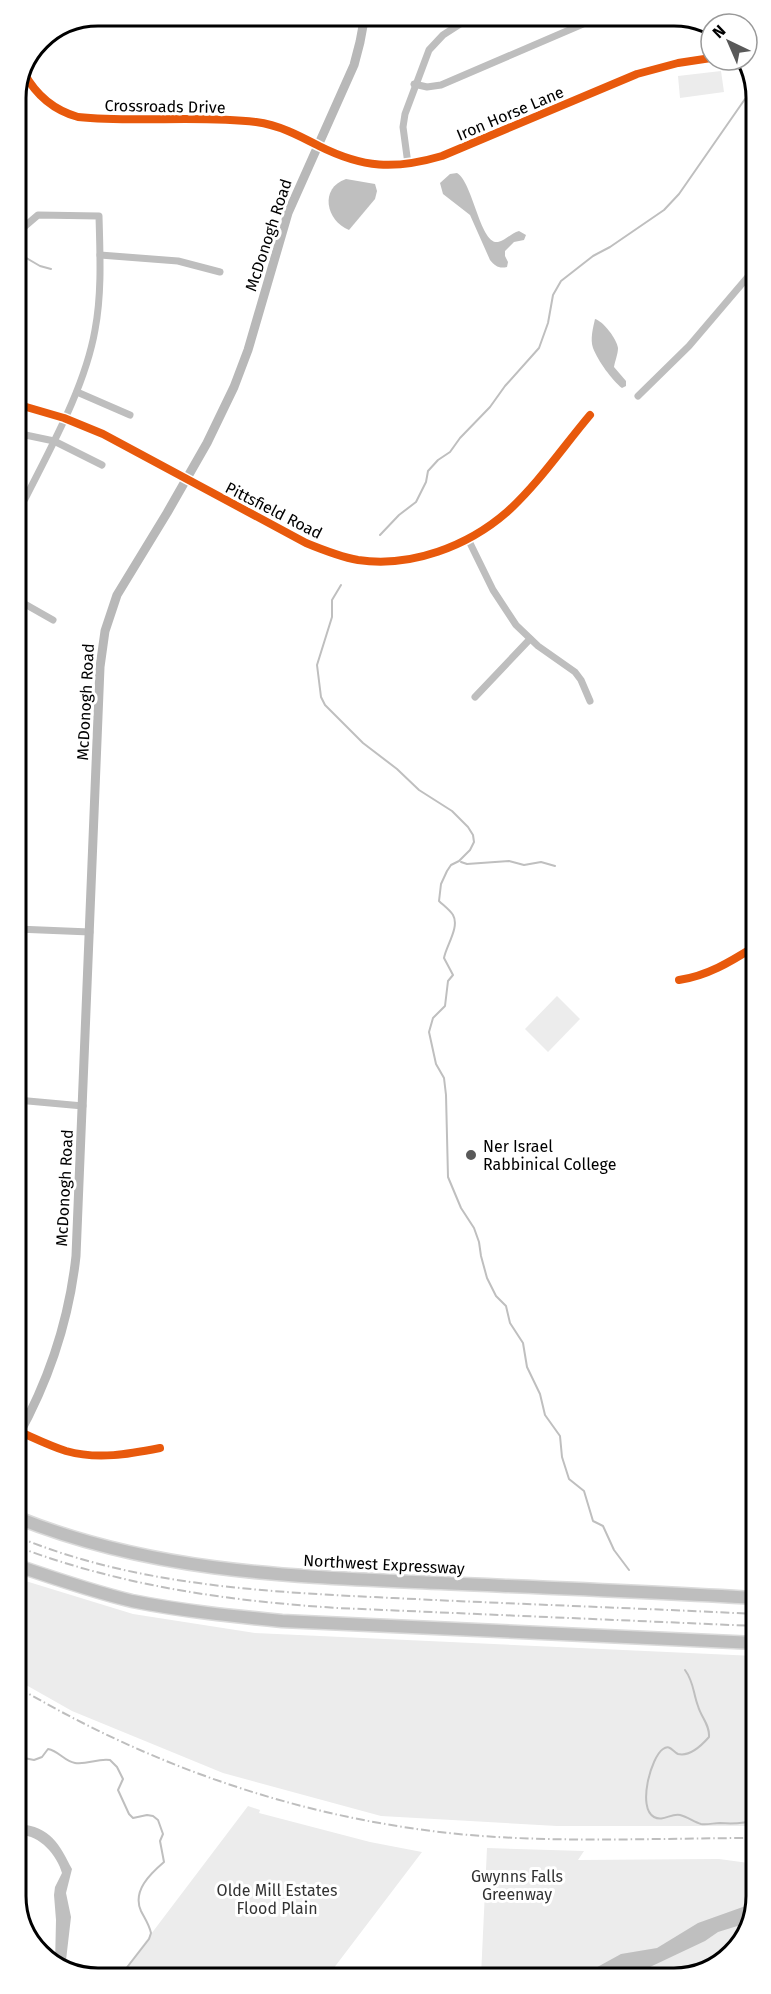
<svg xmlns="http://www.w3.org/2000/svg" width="771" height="1994" font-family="'Fira Sans',sans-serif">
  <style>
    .green { fill: #ececec }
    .water { fill: #bfbfbf }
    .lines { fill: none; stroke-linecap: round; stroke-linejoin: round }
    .stream { stroke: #bfbfbf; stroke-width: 2 }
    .motorway-casing { stroke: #dbdbdb; stroke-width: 15 }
    .minor { stroke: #bebebe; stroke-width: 7 }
    .secondary { stroke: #b8b8b8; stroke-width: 9 }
    .motorway { stroke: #bebebe; stroke-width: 12 }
    .rail { stroke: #bebebe; stroke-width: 2; stroke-dasharray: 9 3 1.5 3; stroke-linecap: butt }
    .cycleway-casing { stroke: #fff; stroke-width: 11 }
    .cycleway { stroke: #e8590c; stroke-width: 8 }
    .poi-dot { fill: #595959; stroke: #fff; stroke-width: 2 }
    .labels { text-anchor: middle; stroke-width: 6; stroke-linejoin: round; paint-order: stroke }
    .street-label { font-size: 16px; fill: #000; stroke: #fff }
    .poi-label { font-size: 16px; fill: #000; stroke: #fff; text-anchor: start }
    .park-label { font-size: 16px; fill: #333; stroke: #fff }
    .rim { fill: none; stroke: #000; stroke-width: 3 }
  </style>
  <rect width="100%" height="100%" fill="#fff"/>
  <!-- green -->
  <g class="green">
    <path d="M721,71L724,92L680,98L678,76Z"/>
    <path d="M557,996L580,1019L548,1052L525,1029Z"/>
    <path d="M19,1579L133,1614L255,1633L755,1656L756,1826H557L381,1816L223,1773L72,1711L19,1681Z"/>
    <path d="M248,1806L260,1810L259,1813L370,1842L422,1852L327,1977L117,1979Z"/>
    <path d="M487,1848L584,1851L578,1860L719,1859L756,1864V1897L739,1946L700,1975L481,1976Z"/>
  </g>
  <!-- water -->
  <g class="water">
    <path d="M457,173C473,182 480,245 498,242C505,241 511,233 519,231L526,235L524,240L514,242L505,251V256L508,262L507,267C499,269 495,266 490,260L470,215L443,194L440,183L450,174Z"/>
    <path d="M346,179L375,184L377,191L375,199L349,230C326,221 319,188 346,179Z"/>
    <path d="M595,319C603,321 617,339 618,348C618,354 615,361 614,367L626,381V386L622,388C612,380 598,361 593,348C590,339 593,328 595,319Z"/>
    <path d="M19,1824C51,1827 59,1844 72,1869L66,1893L71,1917L65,1969L55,1965L56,1920L54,1895L55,1887L62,1873C57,1855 39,1834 19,1835Z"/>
    <path d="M754,1903L747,1923L718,1932L705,1941L633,1975L581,1976L621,1954L657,1948L698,1923Z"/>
  </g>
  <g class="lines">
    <!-- stream -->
    <g class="stream">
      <path d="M16,252L40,266L51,269"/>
      <path d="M380,535L399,515L416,502L426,482L428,471L438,460L450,452L460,438L490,407L505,386L539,348L548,323L553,295L561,281L593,256L610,247L664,210L679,194L745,99"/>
      <path d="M341,585L332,600V617L317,665L321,697L325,705L363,743L397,769L419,790L452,811L468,827L473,835L474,842L470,850L459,861L451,865L447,871L441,884L439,901C443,905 450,910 453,915C460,927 446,946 444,958L453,975L448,981L445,1006L433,1018L429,1032L436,1064L444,1078L446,1095L448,1177L461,1208L474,1228L479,1242L481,1256L487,1278L496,1296L506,1306L510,1323L523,1343L527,1367L540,1394L545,1415L560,1436L562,1457L569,1479L584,1491L593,1521L603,1526L614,1550L629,1570"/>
      <path d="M461,862L467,864L509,861L524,865L541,862L555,866"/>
      <path d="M685,1670C694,1682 693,1693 698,1706C701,1717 710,1725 709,1737C702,1745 690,1757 678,1754C672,1751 670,1744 663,1749C651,1757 637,1808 654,1817C663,1822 671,1813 680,1815C688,1817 694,1822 701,1824C707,1825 714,1823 720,1823C733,1824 743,1824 756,1820"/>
      <path d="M19,1757L34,1760L42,1757L48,1749C59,1751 64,1761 75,1763C87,1765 98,1758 110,1760L117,1767L123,1779L118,1790L129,1814L133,1818L147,1815L153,1816L158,1820L163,1834L160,1841L164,1862C150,1874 132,1891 141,1911C145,1919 149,1924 151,1933L149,1939L118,1979"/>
    </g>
    <defs>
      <g id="motorway">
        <path d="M18,1518C148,1570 278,1576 415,1582C528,1587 642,1591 755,1598"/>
        <path d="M18,1566C56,1579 94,1592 132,1601C182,1611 232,1616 282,1621L755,1643"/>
      </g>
    </defs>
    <!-- motorway casing -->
    <use href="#motorway" class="motorway-casing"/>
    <!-- minor -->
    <g class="minor">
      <path d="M24,73C36,95 53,110 78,117C136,123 198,115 256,122C279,125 298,135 319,146C363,168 394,170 442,156L637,74L678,63L711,58"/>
      <path d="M414,84L427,87L441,85L604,15"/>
      <path d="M408,164L403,127L405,114L429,50L443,35L474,15"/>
      <path d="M100,255L178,261L220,272"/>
      <path d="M77,392L130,415"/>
      <path d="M638,396L689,346L752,272"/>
      <path d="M16,404L64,418L103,434L306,543C323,550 341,557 358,560C411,568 468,546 507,512C538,484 563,447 590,415"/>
      <path d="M16,433L54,441L102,465"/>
      <path d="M16,494L25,499C51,447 85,387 95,330C102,293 100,254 99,216L38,215L24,227"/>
      <path d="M468,539L493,590L516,625L538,646L575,672L581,680L590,701"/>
      <path d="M16,599L53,620"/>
      <path d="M475,697L530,639"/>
      <path d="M17,929L90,932"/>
      <path d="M679,980C707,976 730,962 754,947"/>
      <path d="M17,1100L83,1106"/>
      <path d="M18,1431C34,1438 50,1446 66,1451C98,1460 129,1454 160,1448"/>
    </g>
    <!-- secondary -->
    <path class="secondary" d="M18,1436C49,1380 69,1321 76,1256L100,667L105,631L117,595L167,513L207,443L234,387L248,350L288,213L354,65L360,42L365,15"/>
    <!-- motorway -->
    <use href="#motorway" class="motorway"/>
    <!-- rail -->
    <g class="rail">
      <path d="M18,1537C136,1586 267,1592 393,1598C513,1604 635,1608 755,1614"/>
      <path d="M18,1547C122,1586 228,1601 338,1608L755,1626"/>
      <path d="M19,1688C156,1769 310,1821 469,1835C564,1843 661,1838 756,1838"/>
    </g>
    <defs>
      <g id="cycleway">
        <path d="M24,73C36,95 53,110 78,117C136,123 198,115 256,122C279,125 298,135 319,146C363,168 394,170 442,156L637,74L678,63L711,58"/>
        <path d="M16,404L64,418L103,434L306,543C323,550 341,557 358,560C411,568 468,546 507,512C538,484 563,447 590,415"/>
        <path d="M679,980C707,976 730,962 754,947"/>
        <path d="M18,1431C34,1438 50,1446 66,1451C98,1460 129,1454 160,1448"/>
      </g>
    </defs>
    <!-- cycleway casing -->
    <use href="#cycleway" class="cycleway-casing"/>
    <!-- cycleway -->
    <use href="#cycleway" class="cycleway"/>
  </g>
  <!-- markers -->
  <circle class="poi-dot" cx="471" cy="1155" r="6"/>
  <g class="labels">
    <!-- street labels -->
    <g class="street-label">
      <text transform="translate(165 106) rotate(1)" y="6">Crossroads Drive</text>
      <text transform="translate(510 113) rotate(-23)" y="6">Iron Horse Lane</text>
      <text transform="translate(268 235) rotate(-72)" y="6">McDonogh Road</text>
      <text transform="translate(274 510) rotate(27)" y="6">Pittsfield Road</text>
      <text transform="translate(85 702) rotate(-87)" y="6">McDonogh Road</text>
      <text transform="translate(64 1188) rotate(-87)" y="6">McDonogh Road</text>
      <text transform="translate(384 1564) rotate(3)" y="6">Northwest Expressway</text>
    </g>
    <!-- poi labels -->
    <g class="poi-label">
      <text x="483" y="1152">Ner Israel<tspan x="483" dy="18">Rabbinical College</tspan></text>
    </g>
    <!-- park labels -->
    <g class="park-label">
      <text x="517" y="1882">Gwynns Falls<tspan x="517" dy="18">Greenway</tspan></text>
      <text x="277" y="1896">Olde Mill Estates<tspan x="277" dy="18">Flood Plain</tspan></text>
    </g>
  </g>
  <!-- crop -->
  <path d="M0 0H771V1994H0ZM98 26H674A72 72 0 0 1 746 98V1896A72 72 0 0 1 674 1968H98A72 72 0 0 1 26 1896V98A72 72 0 0 1 98 26Z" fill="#fff" fill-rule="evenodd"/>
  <path class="rim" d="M98 26H674A72 72 0 0 1 746 98V1896A72 72 0 0 1 674 1968H98A72 72 0 0 1 26 1896V98A72 72 0 0 1 98 26Z"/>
  <!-- north arrow -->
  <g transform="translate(729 42) rotate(316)"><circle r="28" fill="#ffffff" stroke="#999999" stroke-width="1.5"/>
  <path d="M0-4.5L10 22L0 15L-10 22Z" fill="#595959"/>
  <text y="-9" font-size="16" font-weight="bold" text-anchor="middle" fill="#000000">N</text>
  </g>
</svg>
